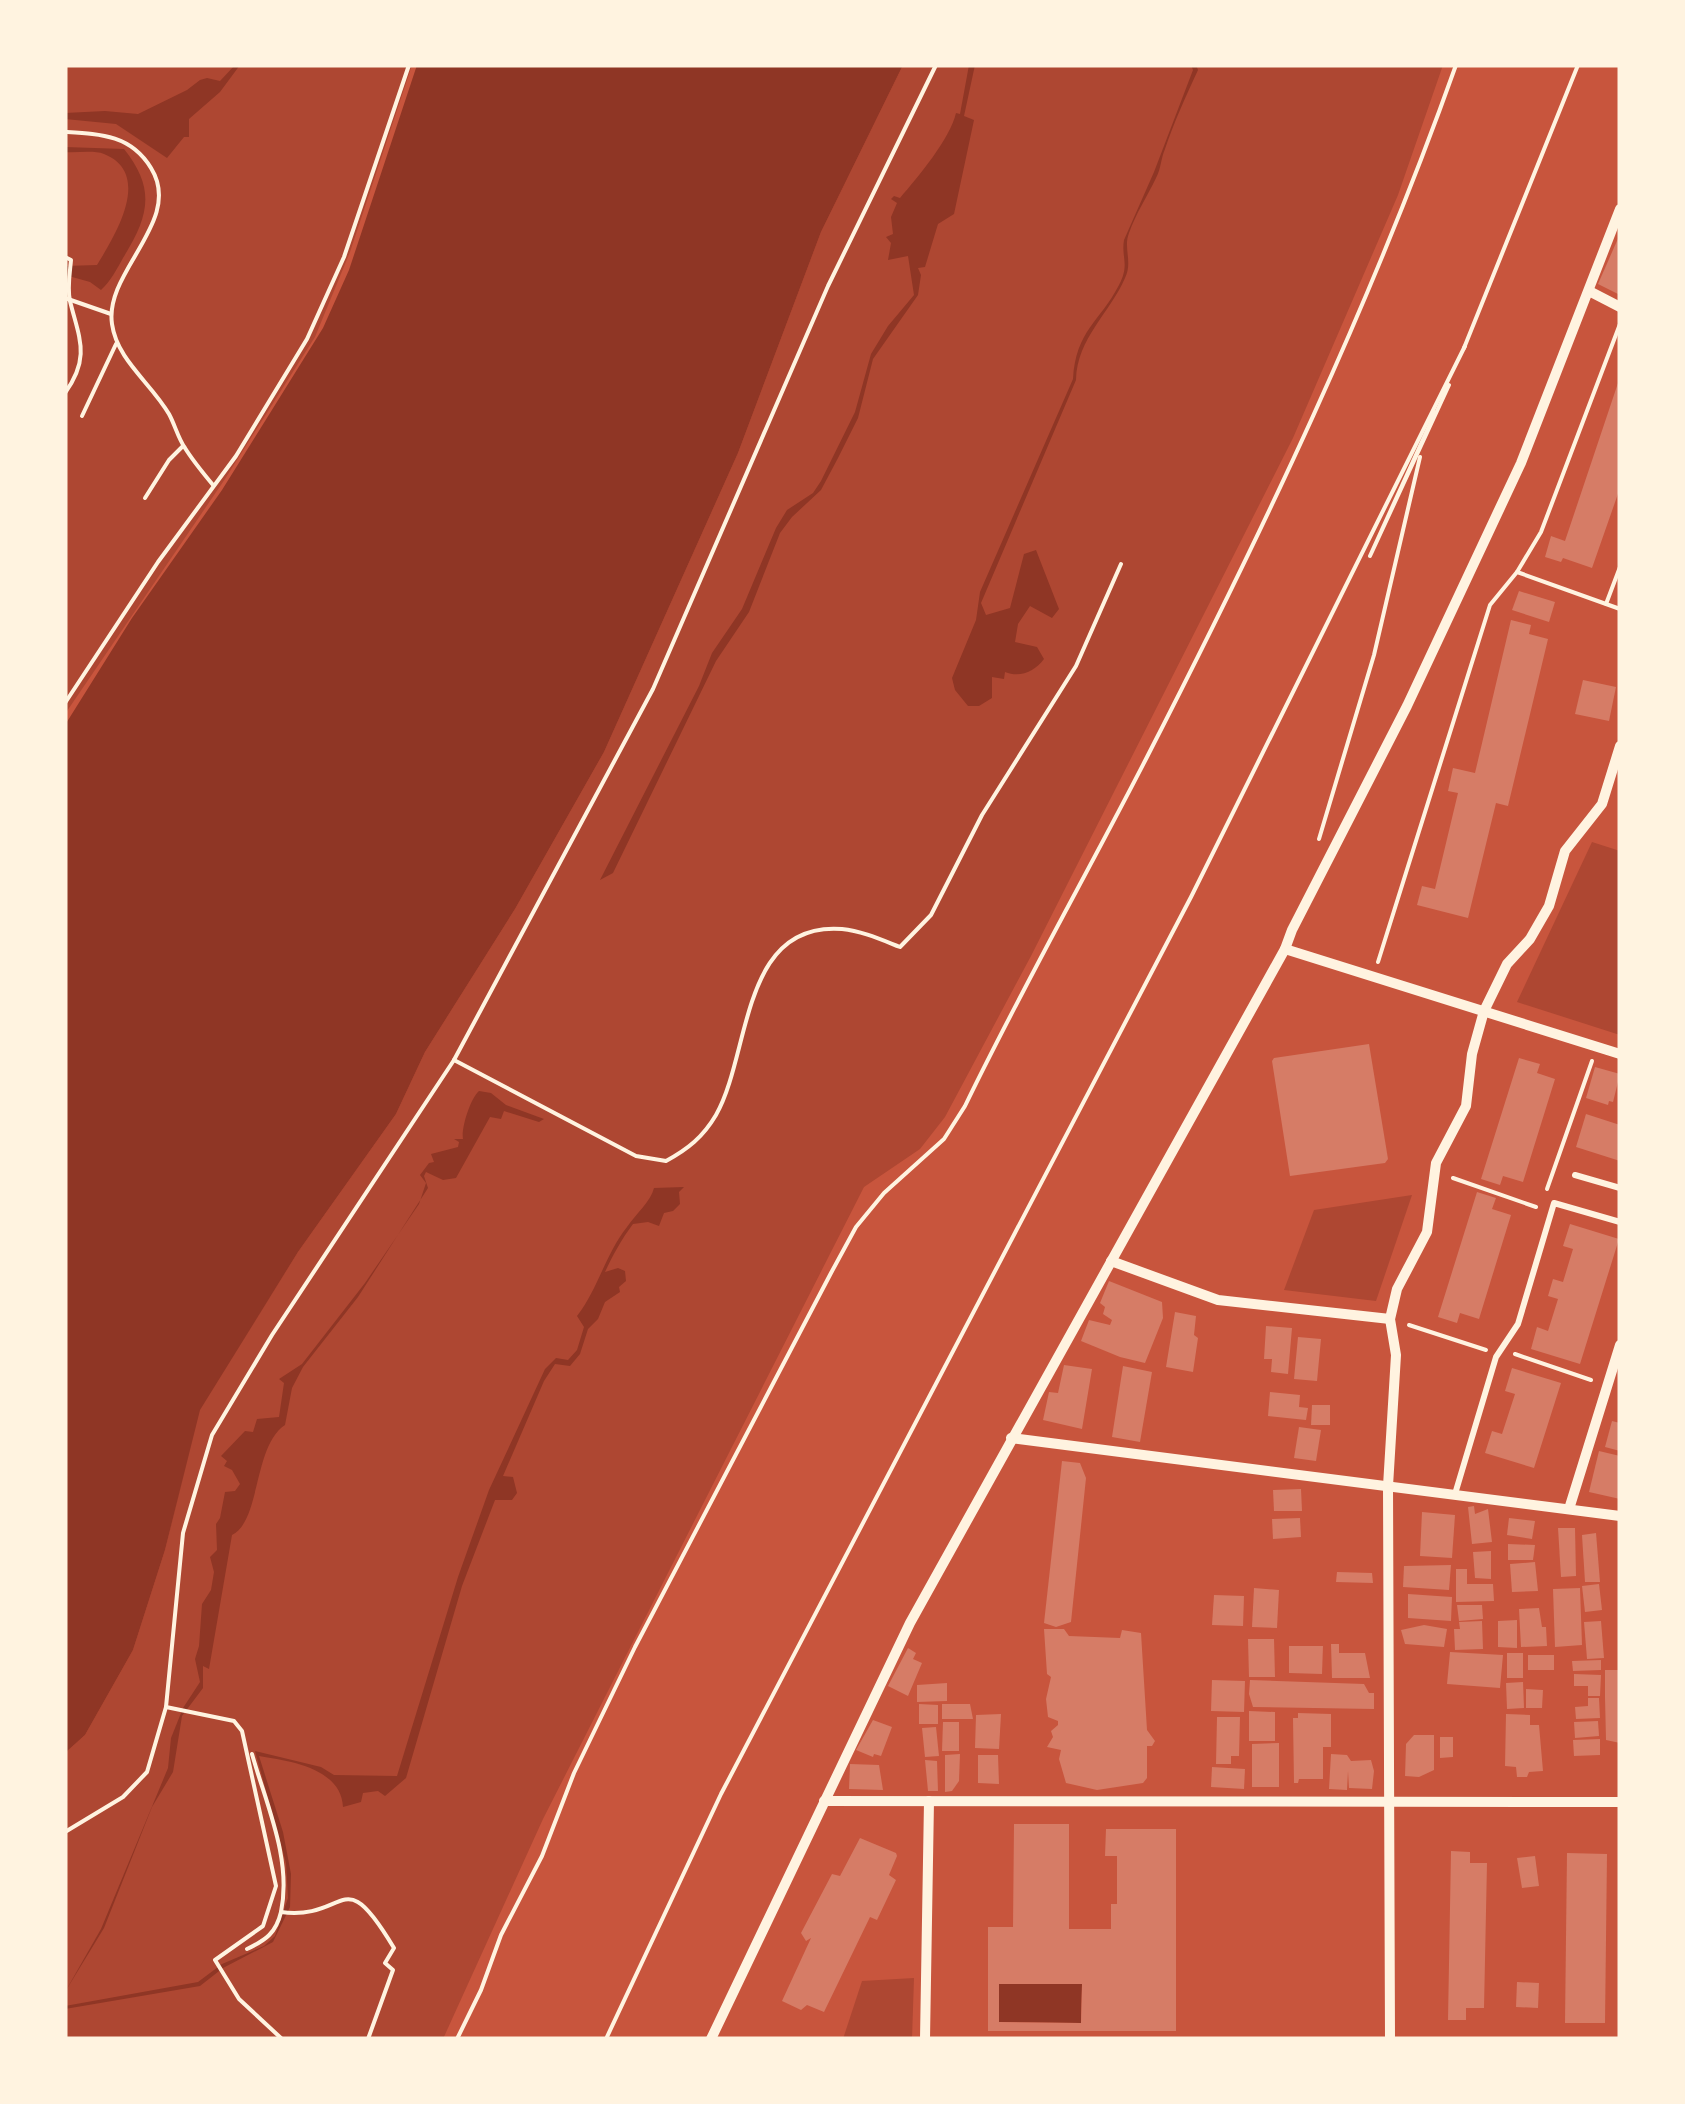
<svg xmlns="http://www.w3.org/2000/svg" width="1685" height="2104" font-family="'Asap Condensed',sans-serif">
  <style>
    .green { fill: #ae4732 }
    .water { fill: #8f3625 }
    .building { fill: #d67c66; fill-rule: evenodd }
    .lines { fill: none; stroke-linecap: round; stroke-linejoin: round }
    .path { stroke: #fff3e0; stroke-width: 4 }
    .service { stroke: #fff3e0; stroke-width: 6 }
    .minor { stroke: #fff3e0; stroke-width: 10 }
  </style>
  <rect width="100%" height="100%" fill="#c8553d"/>
  <!-- green -->
  <g class="green">
    <path d="M65,65H412L350,252L315,337L225,479L65,714Z"/>
    <path d="M903,65H1443L1398,195L1293,438L1031,956L945,1117L920,1149L864,1187L543,1819L443,2039H65V1753L85,1735L133,1650L165,1550L199,1410L298,1252L396,1114L425,1052L515,909L604,752L738,453L821,232Z"/>
    <path d="M1592,842L1620,851V1035L1517,1002Z"/>
    <path d="M1412,1195L1376,1301L1284,1290L1314,1210Z"/>
    <path d="M914,1978L912,2039H843L862,1981Z"/>
  </g>
  <!-- water -->
  <g class="water">
    <path d="M235,65H240L220,92L189,119V137H184L167,158L116,124L65,119V113L105,111L138,114L187,90L200,80L207,78L220,81Z"/>
    <path d="M417,65H903L821,232L738,453L604,752L515,909L425,1052L396,1114L298,1252L200,1410L165,1550L133,1650L85,1735L65,1753V725L132,618L222,490L323,328L349,270Z"/>
    <path d="M969,65H975L964,116L974,120L954,214L938,224L925,267L918,268L921,275L918,295L873,359L858,418L838,458L821,490L792,517L780,533L749,612L716,661L613,873L600,880L699,686L712,653L742,609L776,528L787,510L813,493L821,481L855,412L871,354L888,326L914,295L908,256L888,260L891,243L886,237L893,234L891,217L897,203L891,199L894,196L900,198C918,177 950,139 956,113L960,114Z"/>
    <path d="M1191,65H1196L1198,70C1186,96 1174,122 1165,149C1161,158 1161,169 1156,178C1147,197 1136,213 1129,233C1123,248 1133,262 1125,278C1110,313 1077,338 1076,380L981,603L986,615L1010,608L1024,554L1036,550L1059,609L1052,618L1030,606L1018,624L1015,642L1037,647L1044,659C1034,672 1020,678 1005,672L1004,679L992,677V698L979,706H968L955,690L952,678L976,620L980,592L1073,379C1076,330 1100,322 1119,285C1130,264 1121,258 1124,240L1154,172L1193,70Z"/>
    <path d="M65,147L124,149C156,189 149,216 123,258C117,269 110,282 101,290L90,282L65,275V266L97,265C114,237 154,174 104,154C94,150 77,153 65,152Z"/>
    <path d="M479,1091L491,1093L506,1105L544,1119L539,1122L504,1111L501,1119L490,1117L456,1178L443,1180L426,1172L424,1176L428,1188L358,1297L303,1367L292,1388L285,1425C253,1446 261,1521 232,1535L209,1669L203,1666V1688L182,1716L173,1772L152,1807L104,1928L65,1992L101,1929L168,1768L171,1738L183,1708L200,1682L195,1659L199,1646L202,1604L211,1590L214,1572L210,1557L217,1550L216,1524L220,1518L225,1492L235,1491L240,1484L232,1470L224,1466L227,1461L221,1456L245,1431L253,1432L257,1419L279,1417L284,1383L279,1379L302,1364L365,1283L419,1204L426,1183L420,1175L429,1163L434,1162L431,1154L458,1147L459,1142L454,1139H463C461,1129 470,1099 479,1091Z"/>
    <path d="M684,1187L679,1192L680,1204L673,1211L664,1213L659,1226L648,1222L633,1224C621,1240 613,1255 605,1272L618,1268L625,1271L626,1281L619,1287L620,1292L605,1302L598,1319L588,1329L580,1354L570,1366L555,1364L544,1381L503,1476L513,1477L517,1493L512,1500H495L462,1586L406,1778L385,1796L378,1791L363,1793L361,1802L343,1807C341,1768 290,1761 259,1756L283,1832L291,1874L290,1907L273,1942L223,1968L200,1986L65,2009V2006L198,1982L222,1964L264,1946L275,1936L288,1898L286,1863L255,1751L321,1767L334,1775L397,1776L458,1577L489,1490L545,1369L556,1358L568,1360L577,1350L584,1327L577,1316C598,1289 605,1255 627,1227C635,1215 651,1201 654,1188Z"/>
    <path d="M999,1984H1082L1081,2023L999,2022Z"/>
  </g>
  <!-- building -->
  <g class="building">
    <path d="M1620,234V295L1598,284Z"/>
    <path d="M1619,380L1620,488L1592,568L1563,558L1561,562L1545,557L1551,536L1565,541Z"/>
    <path d="M1519,591L1555,602L1549,622L1512,610Z"/>
    <path d="M1511,620L1531,625L1529,634L1548,639L1508,806L1496,803L1468,918L1417,905L1422,886L1435,889L1458,793L1448,791L1453,768L1475,773Z"/>
    <path d="M1583,680L1616,687L1609,721L1575,714Z"/>
    <path d="M1369,1044L1388,1159L1385,1163L1290,1176L1272,1061L1274,1058Z"/>
    <path d="M1519,1058L1540,1064L1537,1073L1555,1079L1523,1182L1503,1176L1500,1185L1481,1179Z"/>
    <path d="M1595,1067L1620,1074L1613,1102L1609,1101L1608,1105L1586,1098Z"/>
    <path d="M1586,1114L1620,1125V1161L1576,1147Z"/>
    <path d="M1477,1192L1496,1198L1492,1209L1511,1215L1479,1319L1460,1313L1457,1323L1438,1317Z"/>
    <path d="M1570,1224L1619,1239L1580,1364L1531,1349L1537,1327L1548,1331L1558,1299L1548,1296L1553,1279L1563,1282L1573,1249L1563,1246Z"/>
    <path d="M1109,1281L1162,1302L1163,1318L1145,1363L1120,1357L1081,1341L1089,1320L1110,1325L1112,1320L1103,1314L1105,1307L1100,1303Z"/>
    <path d="M1175,1312L1196,1316L1194,1335L1198,1338L1193,1372L1166,1367Z"/>
    <path d="M1266,1326L1292,1328L1288,1374L1271,1372L1272,1359H1264Z"/>
    <path d="M1298,1337L1321,1339L1317,1381L1294,1379Z"/>
    <path d="M1064,1365L1092,1369L1082,1429L1043,1420L1049,1392L1058,1393Z"/>
    <path d="M1123,1366L1152,1372L1140,1442L1112,1437Z"/>
    <path d="M1512,1368L1561,1383L1534,1468L1485,1453L1492,1431L1502,1434L1515,1394L1505,1391Z"/>
    <path d="M1270,1392L1300,1395L1299,1407L1308,1408L1306,1420L1268,1416Z"/>
    <path d="M1312,1405H1330V1425H1311Z"/>
    <path d="M1612,1421L1620,1423V1451L1605,1447Z"/>
    <path d="M1299,1427L1321,1430L1316,1461L1294,1458Z"/>
    <path d="M1599,1451L1620,1456V1499L1589,1492Z"/>
    <path d="M1062,1461L1080,1463L1086,1478L1071,1622L1056,1627L1044,1623Z"/>
    <path d="M1301,1489L1302,1511H1274L1273,1490Z"/>
    <path d="M1474,1506L1475,1514L1488,1509L1492,1542L1472,1544L1468,1507Z"/>
    <path d="M1422,1512L1455,1515L1452,1558L1420,1556Z"/>
    <path d="M1300,1518L1301,1537L1273,1539L1272,1519Z"/>
    <path d="M1509,1518L1535,1521L1532,1539L1507,1535Z"/>
    <path d="M1558,1528H1575L1576,1576L1561,1577Z"/>
    <path d="M1596,1533L1600,1582H1585L1582,1535Z"/>
    <path d="M1508,1544L1535,1545L1533,1560H1508Z"/>
    <path d="M1491,1551V1579L1475,1578L1473,1552Z"/>
    <path d="M1535,1562L1538,1591L1512,1592L1510,1564Z"/>
    <path d="M1451,1565L1449,1590L1403,1587L1404,1566Z"/>
    <path d="M1456,1569H1467V1584H1493L1494,1601L1456,1602Z"/>
    <path d="M1337,1572L1372,1573L1373,1583L1336,1582Z"/>
    <path d="M1599,1584L1602,1610L1585,1612L1582,1586Z"/>
    <path d="M1254,1588L1279,1590L1277,1628L1252,1627Z"/>
    <path d="M1580,1588L1582,1645L1555,1647L1553,1589Z"/>
    <path d="M1408,1594L1452,1597L1451,1621L1408,1618Z"/>
    <path d="M1214,1595L1244,1596L1243,1626L1212,1625Z"/>
    <path d="M1457,1605H1482L1483,1619L1459,1621Z"/>
    <path d="M1539,1608L1542,1627H1546L1547,1646L1521,1647L1519,1609Z"/>
    <path d="M1517,1620V1648L1498,1647V1621Z"/>
    <path d="M1482,1621L1483,1649L1455,1650L1454,1629H1460L1459,1622Z"/>
    <path d="M1601,1621L1604,1658L1587,1659L1584,1622Z"/>
    <path d="M1424,1625L1447,1629L1444,1647L1405,1644L1401,1630Z"/>
    <path d="M1044,1629H1064L1069,1636L1120,1638L1122,1630L1141,1633L1147,1730L1155,1741L1152,1746H1147V1778L1143,1783L1097,1790L1066,1783L1059,1759L1061,1750L1047,1747L1053,1737L1051,1731L1058,1725V1721L1048,1717L1046,1699L1051,1677L1047,1674Z"/>
    <path d="M1248,1639H1274L1275,1677H1249Z"/>
    <path d="M1331,1644H1339V1653H1365L1370,1678H1332Z"/>
    <path d="M1289,1646H1323L1322,1674L1289,1673Z"/>
    <path d="M908,1648L916,1653L913,1659L922,1663L908,1696L888,1686Z"/>
    <path d="M1450,1652L1503,1655L1500,1688L1447,1684Z"/>
    <rect x="1507" y="1653" width="16" height="25"/>
    <rect x="1528" y="1655" width="26" height="15"/>
    <path d="M1601,1660V1670L1573,1671L1572,1661Z"/>
    <path d="M1605,1670H1620V1743L1606,1740L1605,1697H1609H1605Z"/>
    <path d="M1574,1674L1601,1675L1600,1696H1588V1686H1574Z"/>
    <path d="M1212,1680L1245,1681L1244,1712L1211,1711Z"/>
    <path d="M1250,1680L1364,1684L1369,1693H1374V1709L1253,1707L1249,1694Z"/>
    <path d="M1523,1682L1524,1708L1507,1709L1506,1683Z"/>
    <path d="M947,1683V1701L917,1702V1685Z"/>
    <path d="M1526,1689L1543,1690L1542,1708H1526Z"/>
    <path d="M1588,1698H1599L1600,1718L1576,1719L1575,1707L1588,1706Z"/>
    <path d="M919,1704L938,1705V1724H919Z"/>
    <path d="M942,1704H970L973,1719H942Z"/>
    <path d="M1249,1711L1275,1712V1741H1249Z"/>
    <path d="M1298,1713L1331,1714V1747H1323V1779H1299L1298,1783H1294L1293,1718H1298Z"/>
    <path d="M1001,1714L999,1749L975,1748L976,1715Z"/>
    <path d="M1506,1714L1530,1715V1725H1539L1543,1771L1529,1772L1527,1777H1517L1516,1767L1505,1766Z"/>
    <path d="M1217,1717H1240L1239,1756H1231V1764H1216Z"/>
    <path d="M873,1720L892,1727L881,1756L874,1754L873,1757L856,1750Z"/>
    <path d="M1598,1721L1599,1736L1575,1738L1574,1722Z"/>
    <path d="M943,1722H959V1751H942Z"/>
    <path d="M936,1727L939,1756L925,1757L922,1728Z"/>
    <path d="M1414,1735H1434V1770L1419,1777L1405,1776L1406,1744Z"/>
    <path d="M1440,1737H1453V1757L1440,1758Z"/>
    <path d="M1600,1739V1755L1574,1756L1573,1740Z"/>
    <path d="M1279,1743V1787H1252V1744Z"/>
    <path d="M960,1754L959,1781L952,1791L945,1792V1755Z"/>
    <path d="M1331,1754L1347,1755L1351,1761L1371,1760L1374,1771L1372,1789L1349,1788L1348,1771L1347,1790L1329,1789Z"/>
    <path d="M978,1755H998L999,1784L978,1783Z"/>
    <path d="M925,1760L937,1761L938,1791H928Z"/>
    <path d="M850,1764L879,1765L883,1790L849,1789Z"/>
    <path d="M1212,1767L1245,1769L1244,1789L1211,1787Z"/>
    <path d="M1014,1824H1069V1929H1111V1904H1117V1856H1105L1106,1829H1176V2031H988V1927H1013ZM999,1984H1082L1081,2023L999,2022Z"/>
    <path d="M860,1838L896,1853L897,1856L889,1875L896,1880L877,1920L870,1917L824,2012L807,2005L801,2010L782,2001L811,1938L806,1941L801,1933L832,1874L840,1876Z"/>
    <path d="M1451,1851L1470,1852V1863H1487L1484,2008H1466V2020H1448Z"/>
    <path d="M1567,1853L1607,1854L1605,2023H1565Z"/>
    <path d="M1535,1856L1539,1886L1522,1888L1517,1858Z"/>
    <path d="M1517,1982L1539,1983L1538,2008L1516,2007Z"/>
  </g>
  <g class="lines">
    <!-- path -->
    <g class="path">
      <path d="M65,132C101,134 131,135 151,168C184,221 104,271 112,324C117,360 151,383 169,414C175,425 178,438 185,448C193,461 203,473 213,485"/>
      <path d="M65,257L71,260C70,272 67,288 70,301C79,338 91,357 65,393"/>
      <path d="M65,298L111,314"/>
      <path d="M1464,348L1578,65"/>
      <path d="M1435,413L1370,556L1449,385"/>
      <path d="M82,416L116,344"/>
      <path d="M145,498L169,460L183,446"/>
      <path d="M1517,572L1541,532L1620,324"/>
      <path d="M1606,604L1620,567"/>
      <path d="M65,703L158,562L236,456L307,339L344,257L409,65"/>
      <path d="M1319,839L1374,655L1420,457"/>
      <path d="M1378,962L1490,605L1517,572L1620,609"/>
      <path d="M454,1060L636,1156L666,1161C688,1149 703,1137 716,1115C751,1054 740,921 842,929C862,931 882,940 900,947L931,915L982,815L1076,666L1121,564"/>
      <path d="M1453,1178L1536,1207"/>
      <path d="M1547,1189L1592,1061"/>
      <path d="M1409,1325L1486,1350"/>
      <path d="M1515,1354L1591,1380"/>
      <path d="M166,1707L234,1721L242,1731L276,1886L263,1926L215,1960L239,1999L282,2039"/>
      <path d="M252,1754C266,1804 292,1859 281,1912"/>
      <path d="M65,1832L123,1797L147,1772L166,1707L183,1533L212,1435L272,1335L454,1060L653,689L828,286L936,65"/>
      <path d="M247,1949C266,1940 276,1933 281,1912C349,1921 341,1859 394,1948L385,1963L393,1970L368,2039"/>
      <path d="M457,2039L481,1990L501,1935L542,1856L574,1773L635,1647L831,1273L856,1227L884,1193L944,1139L965,1106C1022,988 1087,874 1147,757C1263,531 1371,304 1456,65"/>
      <path d="M606,2039L721,1794L1191,897L1465,346"/>
    </g>
    <!-- service -->
    <g class="service">
      <path d="M1575,1175L1620,1188"/>
      <path d="M1455,1494L1496,1357L1518,1324L1554,1203L1620,1222"/>
    </g>
    <!-- minor -->
    <g class="minor">
      <path d="M1589,291L1620,307"/>
      <path d="M1285,949L1620,1054"/>
      <path d="M1111,1261L1218,1300L1390,1319"/>
      <path d="M1011,1438L1620,1516"/>
      <path d="M1569,1509L1620,1345"/>
      <path d="M824,1801L1620,1802"/>
      <path d="M711,2039L910,1623L1285,949L1292,930L1407,706L1521,463L1620,209"/>
      <path d="M925,2039L929,1801"/>
      <path d="M1390,2039L1388,1486L1396,1355L1390,1319L1397,1289L1427,1232L1436,1163L1466,1106L1472,1054L1484,1011L1507,964L1530,939L1549,906L1565,851L1602,804L1620,746"/>
    </g>
  </g>
  <!-- border -->
  <rect width="1685" height="2104" fill="none" stroke="#fff3e0" stroke-width="135"/>
</svg>
